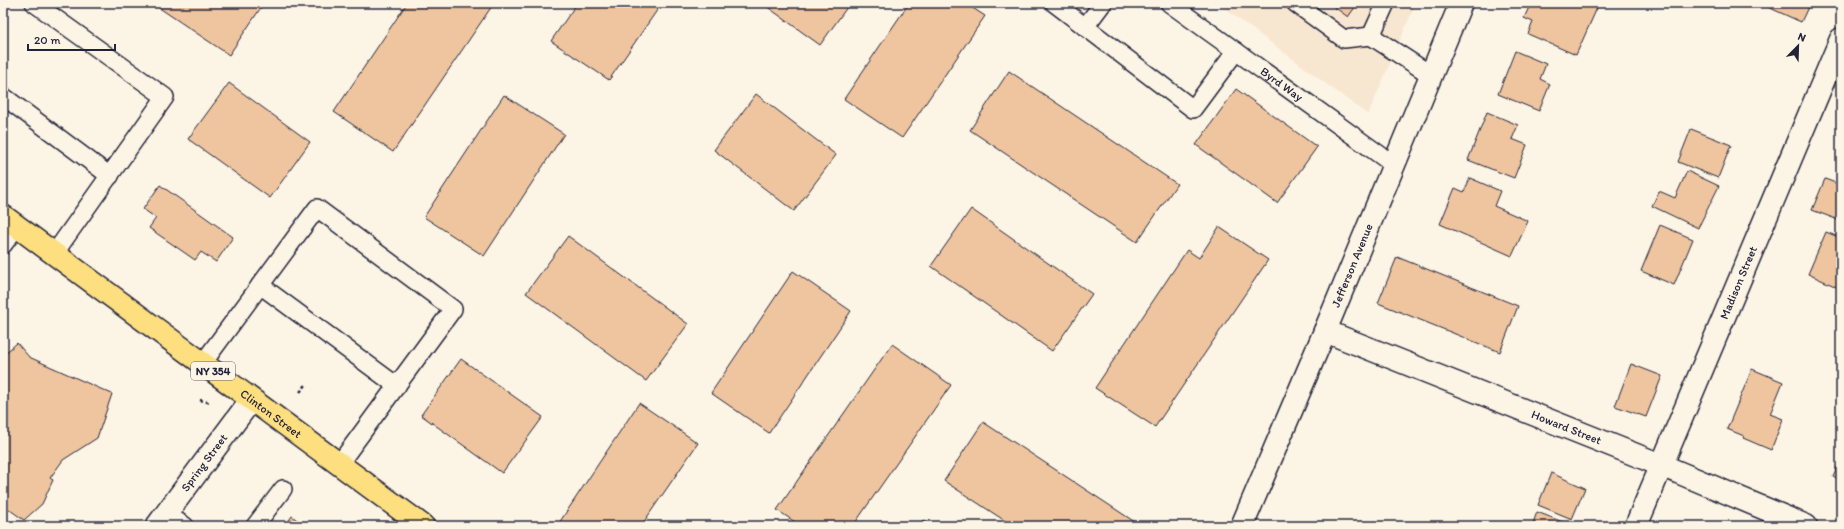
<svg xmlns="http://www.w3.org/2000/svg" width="1844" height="529" font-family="Itim,sans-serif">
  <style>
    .built { fill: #f8e7d0 }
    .building { fill: #efc59f; stroke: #22223b }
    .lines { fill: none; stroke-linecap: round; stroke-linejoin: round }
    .lane-casing { stroke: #22223b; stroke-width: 20 }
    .street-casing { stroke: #22223b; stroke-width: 25 }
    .secondary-casing { stroke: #22223b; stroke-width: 25 }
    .primary-casing { stroke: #22223b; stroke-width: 25 }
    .path { stroke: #22223b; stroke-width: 2.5; stroke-dasharray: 3 3; stroke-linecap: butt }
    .lane { stroke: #fcf5e5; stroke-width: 17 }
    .street { stroke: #fcf5e5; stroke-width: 22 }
    .secondary { stroke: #fcf5e5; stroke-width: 22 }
    .primary { stroke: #fddf80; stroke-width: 22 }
    .labels { text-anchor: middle; stroke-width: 4; stroke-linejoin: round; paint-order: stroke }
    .shield { fill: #fcf5e5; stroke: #63616e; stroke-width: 1 }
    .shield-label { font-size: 11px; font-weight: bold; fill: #22223b }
    .street-label { font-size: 12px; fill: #22223b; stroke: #fcf5e5 }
  </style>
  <rect width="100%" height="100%" fill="#fcf5e5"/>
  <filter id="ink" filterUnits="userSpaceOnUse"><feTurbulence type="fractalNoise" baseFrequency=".025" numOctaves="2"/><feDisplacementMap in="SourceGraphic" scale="8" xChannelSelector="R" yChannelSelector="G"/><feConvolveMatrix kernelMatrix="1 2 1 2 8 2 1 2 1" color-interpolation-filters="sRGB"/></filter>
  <g filter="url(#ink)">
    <!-- built -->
    <path class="built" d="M1217,3H1416L1368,115Z"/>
    <!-- building -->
    <g class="building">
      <path d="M152,3H264L229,55Z"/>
      <path d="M407,3H494L393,152L334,112Z"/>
      <path d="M577,3H662L609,80L551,41Z"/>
      <path d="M762,3H850L820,45Z"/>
      <path d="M909,3H965L985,16L902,138L844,99Z"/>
      <path d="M1329,3H1358L1348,17Z"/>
      <path d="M1531,3H1587L1597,8L1576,55L1528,34L1533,22L1524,18Z"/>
      <path d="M1759,3H1810L1801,22Z"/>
      <path d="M1515,51L1546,64L1540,79L1550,84L1539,111L1498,94Z"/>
      <path d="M1009,71L1177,184L1137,242L970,130Z"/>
      <path d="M229,83L310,142L270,198L188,139Z"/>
      <path d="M1236,89L1317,147L1277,203L1196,145Z"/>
      <path d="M756,94L836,155L794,211L714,150Z"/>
      <path d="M504,95L564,134L484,256L424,217Z"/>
      <path d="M1487,112L1518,125L1512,139L1527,145L1514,178L1468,160Z"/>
      <path d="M1691,129L1731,145L1718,178L1678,162Z"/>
      <path d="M1687,171L1719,186L1698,228L1652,206L1659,191L1675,198Z"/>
      <path d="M1470,178L1500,191L1494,206L1528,221L1512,256L1440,224L1455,188L1464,192Z"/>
      <path d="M1825,179L1841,185V221L1812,210Z"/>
      <path d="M160,185L233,237L216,262L201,252L195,260L149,228L156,218L143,209Z"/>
      <path d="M971,209L1092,294L1052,351L931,266Z"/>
      <path d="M1660,225L1693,239L1674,285L1641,271Z"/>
      <path d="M1219,227L1268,260L1155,427L1095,388L1187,250L1199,258Z"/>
      <path d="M1826,232L1841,238V283L1839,288L1808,274Z"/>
      <path d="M568,236L688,324L646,381L526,293Z"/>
      <path d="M1397,257L1518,306L1500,352L1378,303Z"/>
      <path d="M793,271L851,311L769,433L711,393Z"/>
      <path d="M17,343L29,357L112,394L97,438L63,460L50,478L53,480L42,504L24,520L3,505V355Z"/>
      <path d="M892,344L951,385L853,526H801L777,510Z"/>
      <path d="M461,359L543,417L502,473L421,415Z"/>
      <path d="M1631,364L1662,376L1646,417L1615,406Z"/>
      <path d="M1752,369L1783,382L1770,414L1783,419L1771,450L1743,438L1744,436L1727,429Z"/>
      <path d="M639,403L698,443L641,526H557Z"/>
      <path d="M983,422L1141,526H1013L944,481Z"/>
      <path d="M1841,459V481L1833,477Z"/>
      <path d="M1551,473L1585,488L1572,519L1538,505Z"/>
      <path d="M1537,512L1568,524V526H1532Z"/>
      <path d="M292,516L305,526H285Z"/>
      <path d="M923,520L931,526H919Z"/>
    </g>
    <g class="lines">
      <defs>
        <g id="lane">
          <path d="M34,3L165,97L54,254"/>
          <path d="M1054,3L1193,109L1236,51"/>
          <path id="s1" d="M1169,3L1394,165"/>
          <path d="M1295,3L1344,39L1371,36"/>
          <path d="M1386,3L1371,36L1431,75"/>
          <path d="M1085,27L1103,3"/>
          <path d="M3,96L110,176"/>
          <path d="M3,245L17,226"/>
          <path d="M260,285L397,386"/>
          <path d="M203,363L317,208L453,309L339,464"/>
          <path d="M166,514L185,526"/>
          <path d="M255,526L283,489"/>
        </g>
        <g id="street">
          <path id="s2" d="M1325,331L1661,465L1806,526"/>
          <path id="s3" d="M157,526L251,400"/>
          <path id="s4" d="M1636,526L1841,39"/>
        </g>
        <g id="secondary">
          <path id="s5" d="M1242,526L1325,331L1461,3"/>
        </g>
        <g id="primary">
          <path id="s6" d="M3,216L423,526"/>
        </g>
      </defs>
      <!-- lane casing -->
      <use href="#lane" class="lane-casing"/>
      <!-- street casing -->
      <use href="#street" class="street-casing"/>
      <!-- secondary casing -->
      <use href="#secondary" class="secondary-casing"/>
      <!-- primary casing -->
      <use href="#primary" class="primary-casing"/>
      <!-- path -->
      <g class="path">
        <path d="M300,392L306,385"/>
        <path d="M200,400L211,403"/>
      </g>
      <!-- lane -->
      <use href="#lane" class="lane"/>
      <!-- street -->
      <use href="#street" class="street"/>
      <!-- secondary -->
      <use href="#secondary" class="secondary"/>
      <!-- primary -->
      <use href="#primary" class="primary"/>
    </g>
  </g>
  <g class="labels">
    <!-- shield labels -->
    <rect class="shield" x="191" y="362" width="44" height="18" rx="3"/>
    <g class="shield-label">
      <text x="213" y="375">NY 354</text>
    </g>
    <!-- street labels -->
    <g class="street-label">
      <text dy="4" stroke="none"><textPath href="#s1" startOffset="139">Byrd Way</textPath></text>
      <text dy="4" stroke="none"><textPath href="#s5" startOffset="283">Jefferson Avenue</textPath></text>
      <text dy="4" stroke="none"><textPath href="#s4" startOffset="264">Madison Street</textPath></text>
      <text dy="4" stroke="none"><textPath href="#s6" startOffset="333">Clinton Street</textPath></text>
      <text dy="4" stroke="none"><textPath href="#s2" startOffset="260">Howard Street</textPath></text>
      <text dy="4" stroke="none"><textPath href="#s3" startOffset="79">Spring Street</textPath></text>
    </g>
  </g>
  <!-- margin -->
  <rect width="1844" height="529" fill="none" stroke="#fcf5e5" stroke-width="16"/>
  <rect x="8" y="8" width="1828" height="513" fill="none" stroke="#22223b" stroke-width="1.5" filter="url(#ink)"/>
  <!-- north arrow -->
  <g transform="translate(1798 46) rotate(23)" stroke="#fcf5e5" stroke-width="3" paint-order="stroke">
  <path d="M0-3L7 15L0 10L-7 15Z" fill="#22223b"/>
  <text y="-6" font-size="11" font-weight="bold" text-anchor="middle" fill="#22223b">N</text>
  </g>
  <!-- scale -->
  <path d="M28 44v6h87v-6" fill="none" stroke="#22223b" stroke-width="2"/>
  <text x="34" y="44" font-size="12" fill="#22223b" stroke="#fcf5e5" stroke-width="3" paint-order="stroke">20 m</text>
</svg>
